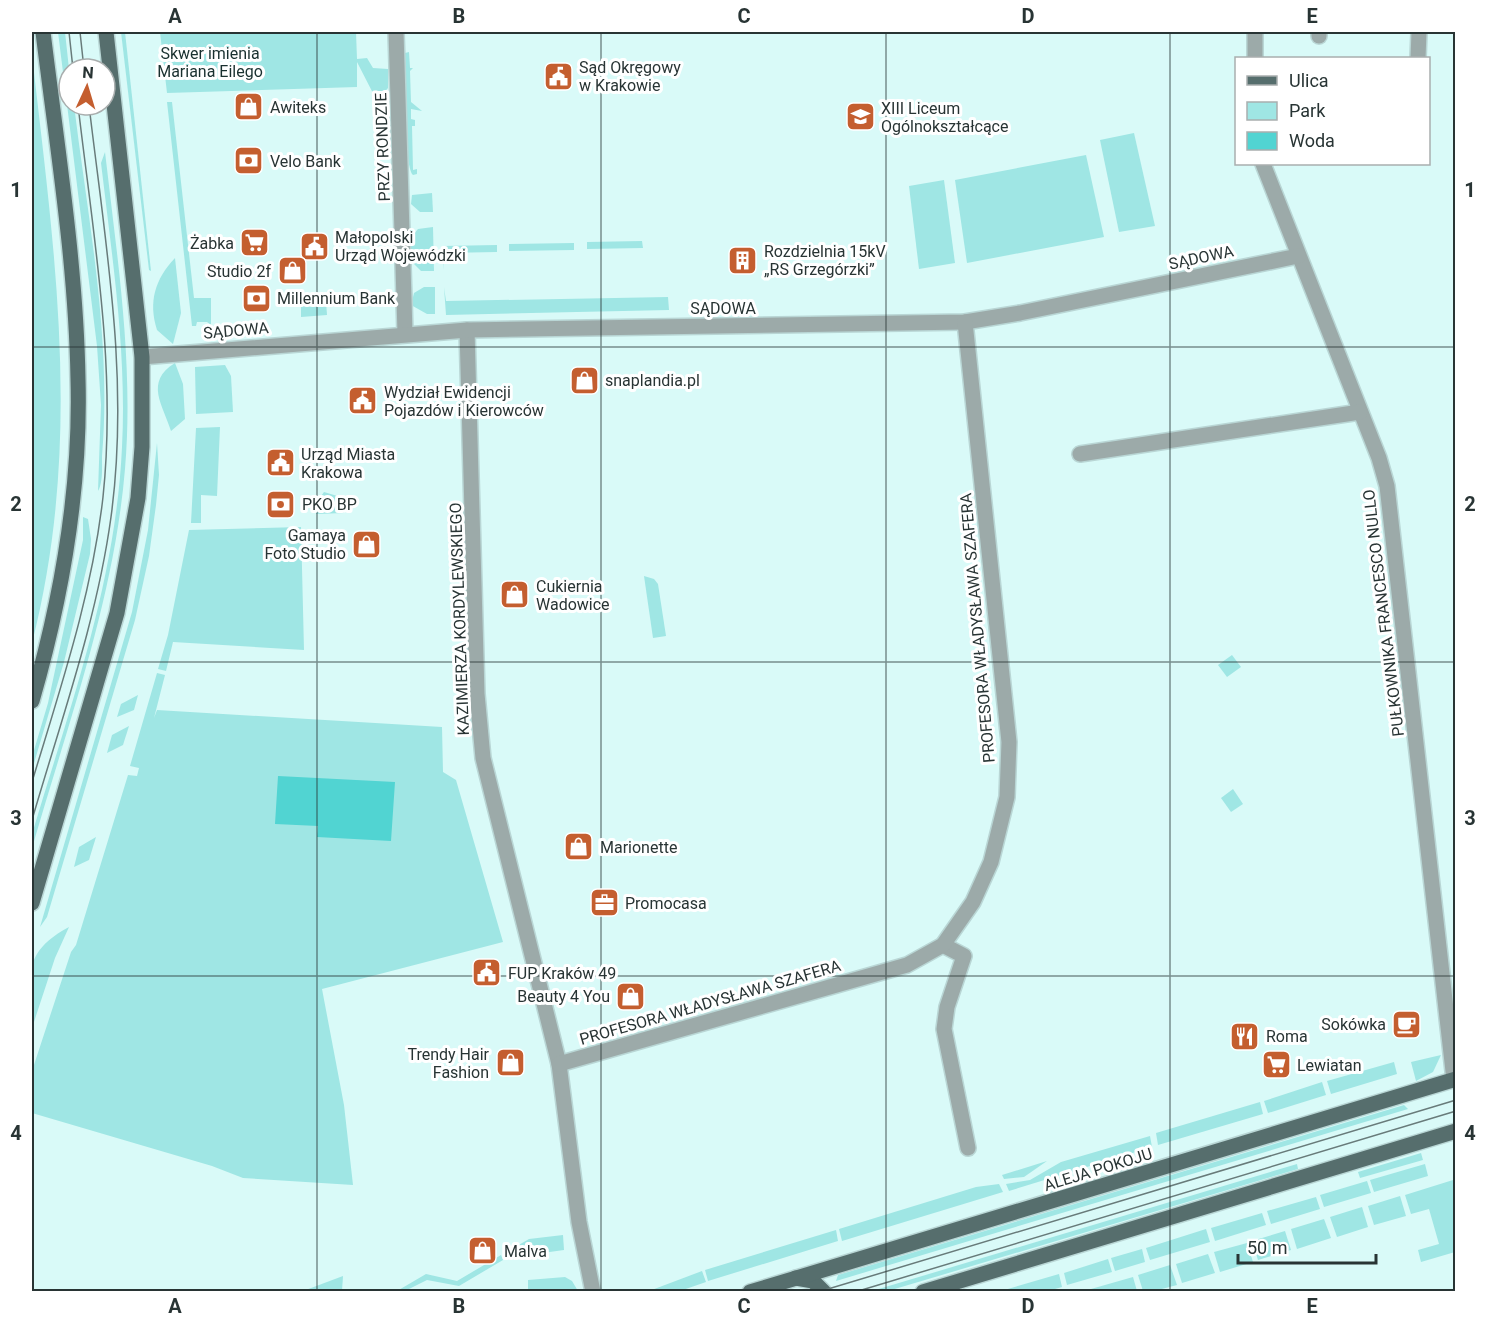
<svg xmlns="http://www.w3.org/2000/svg" width="1487" height="1323" font-family="Roboto,sans-serif">
  <style>
    .green { fill: #9fe6e4 }
    .water { fill: #51d4d2 }
    .lines { fill: none; stroke-linecap: round; stroke-linejoin: round }
    .minor-casing { stroke: #b9d6d5; stroke-width: 18 }
    .major-casing { stroke: #b9d6d5; stroke-width: 18 }
    .minor { stroke: #9caaa9; stroke-width: 15 }
    .major { stroke: #566e6d; stroke-width: 15 }
    .tram { stroke: #687b7a; stroke-width: 1.5 }
    .grid { fill: none; stroke: #283434; stroke-width: 1.5; stroke-opacity: 0.55 }
    .labels { text-anchor: middle; stroke-width: 6; stroke-linejoin: round; paint-order: stroke }
    .park-label { font-size: 16px; fill: #19302f; stroke: #fff }
    .poi-label { font-size: 16px; fill: #283434; stroke: #fff; text-anchor: start }
    .street-label { font-size: 16px; fill: #283434; stroke: #fff }
    .neatline { fill: none; stroke: #283434; stroke-width: 2 }
    .grid-label { font-size: 20px; text-anchor: middle; font-weight: bold; fill: #283434 }
  </style>
  <rect width="100%" height="100%" fill="#d9faf8"/>
  <!-- green -->
  <g class="green">
    <path d="M58,32H65L69,69V105H74C88,220 112,339 102,456C102,466 103,483 98,491L101,405L97,346Z"/>
    <path d="M121,32H125L151,271L149,270Z"/>
    <path d="M160,32H356L357,59L367,58L373,68L388,69V88L377,101L357,62V87L167,93Z"/>
    <path d="M409,52L410,68H413L410,71L411,102L422,111L411,109V119L415,120V126H412L413,170L417,169V174L413,175C403,163 406,74 405,53Z"/>
    <path d="M32,55C55,256 83,443 32,643Z"/>
    <path d="M167,102H172L194,298H211V325L207,322H197L196,326H192Z"/>
    <path d="M1134,133L1155,226L1119,232L1100,140Z"/>
    <path d="M105,152C117,257 134,363 125,469C114,600 68,723 32,848V834C70,707 116,581 122,447C127,352 112,257 101,163Z"/>
    <path d="M1086,155L1104,237L967,263L955,180Z"/>
    <path d="M944,180L955,263L919,269L909,186Z"/>
    <path d="M432,193L433,212H420L411,204L412,195Z"/>
    <path d="M433,227L434,271H421L411,261V237L418,229Z"/>
    <path d="M642,241L643,248L587,249V242Z"/>
    <path d="M574,243V250L509,251V244Z"/>
    <path d="M497,245V252L444,253L443,270V246Z"/>
    <path d="M175,258L181,313L173,344L157,330C148,302 155,279 175,258Z"/>
    <path d="M424,287H435V314H427L411,305L414,293Z"/>
    <path d="M444,287L446,301L668,297L669,310L446,315Z"/>
    <path d="M326,301L327,315L301,317V302Z"/>
    <path d="M175,363L183,384L185,419L171,431C163,405 144,382 175,363Z"/>
    <path d="M225,365L231,376L233,412L196,414L195,367Z"/>
    <path d="M220,427L217,496L201,495V523H191L196,428Z"/>
    <path d="M157,443L159,475L156,505L149,556L135,620L47,917L40,927L132,612L148,530Z"/>
    <path d="M324,492L344,498V513L316,514V503Z"/>
    <path d="M83,517L88,519L91,539L90,554L64,662L32,770V757L48,703L83,540Z"/>
    <path d="M301,527L304,650L173,642L166,671L158,669L168,635L189,530Z"/>
    <path d="M644,576L654,579L658,584L666,636L653,638Z"/>
    <path d="M1232,655L1241,667L1227,677L1218,665Z"/>
    <path d="M157,673L165,675L154,718L157,710L442,727L443,772L456,780L503,942L322,989L344,1105L353,1185L243,1178L212,1166L32,1113V1071L71,952L76,945L128,775L137,776L139,768L130,766Z"/>
    <path d="M138,695L134,710L117,717L121,704Z"/>
    <path d="M129,726L123,745L107,753L112,735Z"/>
    <path d="M1233,789L1243,804L1231,812L1221,798Z"/>
    <path d="M96,837L89,860L74,867L79,847Z"/>
    <path d="M69,927L55,958L32,1028C31,978 19,954 69,927Z"/>
    <path d="M1441,1055L1433,1072L1416,1081L1411,1062Z"/>
    <path d="M1394,1062L1397,1074L1331,1094L1327,1081Z"/>
    <path d="M1322,1082L1326,1095L1268,1113L1264,1101Z"/>
    <path d="M1260,1102L1263,1114L1158,1145L1156,1133Z"/>
    <path d="M1404,1105L1408,1109L836,1281L838,1275Z"/>
    <path d="M1150,1136L1152,1147L1009,1191L1006,1184L1030,1180L1061,1162Z"/>
    <path d="M1421,1153L1423,1160L1360,1178L1358,1172Z"/>
    <path d="M1047,1161L1024,1177L1004,1179L1002,1175Z"/>
    <path d="M1297,1164L1298,1169L888,1291H872Z"/>
    <path d="M1425,1164L1428,1176L1374,1192L1370,1180Z"/>
    <path d="M1453,1180L1456,1183L1455,1252L1421,1262L1418,1250L1439,1244L1429,1209L1411,1214L1405,1195Z"/>
    <path d="M1367,1181L1371,1193L1324,1207L1320,1195Z"/>
    <path d="M999,1184L1003,1192L842,1241L839,1229L976,1187Z"/>
    <path d="M1400,1196L1406,1216L1374,1225L1368,1206Z"/>
    <path d="M1316,1197L1320,1209L1271,1224L1267,1211Z"/>
    <path d="M1362,1207L1368,1227L1337,1237L1330,1217Z"/>
    <path d="M1262,1213L1266,1225L1215,1241L1211,1228Z"/>
    <path d="M1324,1219L1331,1238L1297,1249L1291,1229Z"/>
    <path d="M1206,1229L1210,1242L1150,1260L1146,1248Z"/>
    <path d="M836,1230L838,1241L708,1281L705,1270Z"/>
    <path d="M1285,1231L1291,1250L1258,1260L1252,1241Z"/>
    <path d="M563,1235L564,1250L507,1258L505,1253L529,1239Z"/>
    <path d="M1247,1243L1253,1262L1220,1272L1214,1252Z"/>
    <path d="M1142,1249L1145,1262L1115,1271L1111,1258Z"/>
    <path d="M1208,1254L1215,1273L1182,1283L1176,1264Z"/>
    <path d="M501,1255L503,1260L459,1286L427,1280L405,1291H397L426,1274L457,1281Z"/>
    <path d="M1108,1259L1112,1272L1067,1285L1064,1273Z"/>
    <path d="M1170,1265L1177,1285L1154,1291H1143L1138,1275Z"/>
    <path d="M702,1271L706,1282L680,1291H649Z"/>
    <path d="M1059,1274L1062,1287L1048,1291H1001Z"/>
    <path d="M343,1276L342,1291H303Z"/>
    <path d="M565,1277L572,1281L578,1291H528V1280Z"/>
    <path d="M1133,1277L1137,1291H1084Z"/>
  </g>
  <!-- water -->
  <path class="water" d="M278,776L395,782L391,841L317,837L318,826L275,824Z"/>
  <g class="lines">
    <defs>
      <g id="minor">
        <path d="M396,32L405,333"/>
        <path d="M1319,36V32"/>
        <path d="M1255,58V32"/>
        <path d="M1418,58L1419,32"/>
        <path d="M1263,164L1379,458L1387,486L1454,1080"/>
        <path d="M467,330L477,694L483,758L559,1064L579,1222L593,1292"/>
        <path d="M142,357L467,330L965,322L1020,313L1298,256"/>
        <path d="M1080,454L1360,412"/>
        <path d="M943,945L964,956L947,1007L944,1029L968,1148"/>
        <path d="M559,1064L907,965L943,945L973,902L991,862L1007,797L1009,742L965,322"/>
      </g>
      <g id="major">
        <path d="M32,701C62,597 81,487 78,379C76,263 57,147 43,32"/>
        <path d="M32,903L117,613L138,498L142,447V357L106,32"/>
        <path d="M796,1278L813,1281L824,1292"/>
        <path d="M750,1292L1456,1079"/>
        <path d="M923,1292L1456,1131"/>
      </g>
    </defs>
    <!-- minor casing -->
    <use href="#minor" class="minor-casing"/>
    <!-- major casing -->
    <use href="#major" class="major-casing"/>
    <!-- minor -->
    <use href="#minor" class="minor"/>
    <!-- major -->
    <use href="#major" class="major"/>
    <!-- tram -->
    <g class="tram">
      <path d="M69,32L73,69"/>
      <path d="M80,32L84,69"/>
      <path d="M32,782C60,689 92,595 103,497C117,366 93,235 78,105"/>
      <path d="M32,820C61,720 97,620 111,517C130,379 105,242 89,105"/>
      <path d="M818,1292L1456,1100"/>
      <path d="M855,1292L1456,1111"/>
    </g>
  </g>
  <!-- grid -->
  <path class="grid" d="M317,32V1292M601,32V1292M886,32V1292M1170,32V1292M32,347H1456M32,662H1456M32,976H1456"/>
  <!-- icons -->
  <defs>
    <symbol id="civic-square" viewBox="-11 -11 22 22"><rect x="-9" y="-9" width="18" height="18" rx="4" fill="#c45e2f" stroke="#fff"/><path d="M-.6-6.5H3V-4.5H.6V-3L4-1V1h2V6H-6V1h2V-1L-.6-3ZM-1.2 2.5V6h2.4V2.5Z" fill="#fff"/></symbol>
    <symbol id="shop-square" viewBox="-11 -11 22 22"><rect x="-9" y="-9" width="18" height="18" rx="4" fill="#c45e2f" stroke="#fff"/><path d="M-5-2.5h2.3a2.7 3.5 0 0 1 5.4 0H5L5.5 6h-11ZM-1.5-2.5h3a1.5 2.3 0 0 0-3 0Z" fill="#fff"/></symbol>
    <symbol id="school-square" viewBox="-11 -11 22 22"><rect x="-9" y="-9" width="18" height="18" rx="4" fill="#c45e2f" stroke="#fff"/><path d="M0-5L7-2L0 1L-7-2ZM-4 1L0 2.5L4 1V4Q0 6-4 4Z" fill="#fff"/></symbol>
    <symbol id="bank-square" viewBox="-11 -11 22 22"><rect x="-9" y="-9" width="18" height="18" rx="4" fill="#c45e2f" stroke="#fff"/><path d="M-6-4H6V4H-6ZM0-2.3a2.3 2.3 0 1 0 0 4.6a2.3 2.3 0 1 0 0-4.6Z" fill="#fff"/></symbol>
    <symbol id="supermarket-square" viewBox="-11 -11 22 22"><rect x="-9" y="-9" width="18" height="18" rx="4" fill="#c45e2f" stroke="#fff"/><path d="M-6-5.5h2.5l.6 2H6L4.5 2H-2.5L-4.4-4H-6ZM-1.5 3.2a1.3 1.3 0 1 0 .1 0ZM3 3.2a1.3 1.3 0 1 0 .1 0Z" fill="#fff"/></symbol>
    <symbol id="building-square" viewBox="-11 -11 22 22"><rect x="-9" y="-9" width="18" height="18" rx="4" fill="#c45e2f" stroke="#fff"/><path d="M-4-6H4V6H1V3H-1V6H-4ZM-2.5-4.3h1.7v1.8h-1.7ZM.8-4.3h1.7v1.8H.8ZM-2.5-1h1.7V.8h-1.7ZM.8-1h1.7V.8H.8Z" fill="#fff"/></symbol>
    <symbol id="office-square" viewBox="-11 -11 22 22"><rect x="-9" y="-9" width="18" height="18" rx="4" fill="#c45e2f" stroke="#fff"/><path d="M-6-3h4V-5.5h4V-3h4V5H-6ZM-1-4.5V-3h2v-1.5ZM-6 0V1H6V0Z" fill="#fff"/></symbol>
    <symbol id="cafe-square" viewBox="-11 -11 22 22"><rect x="-9" y="-9" width="18" height="18" rx="4" fill="#c45e2f" stroke="#fff"/><path d="M-5.5-4.5H6V0H3Q3 3.5 0 3.5H-2.5Q-5.5 3.5-5.5 0ZM3-3.2v2h1.7v-2ZM-6 4.5H4V6H-6Z" fill="#fff"/></symbol>
    <symbol id="restaurant-square" viewBox="-11 -11 22 22"><rect x="-9" y="-9" width="18" height="18" rx="4" fill="#c45e2f" stroke="#fff"/><path d="M-5-6h1v4h1v-4h1v4h1v-4h1v5L-1.5 .5V6h-2V.5L-5-1ZM5-6V6H3V1.5H1.5Q1.5-4 5-6Z" fill="#fff"/></symbol>
  </defs>
  <g fill-rule="evenodd">
    <use href="#civic-square" x="542" y="60" width="33" height="33"/>
    <use href="#shop-square" x="232" y="90" width="33" height="33"/>
    <use href="#school-square" x="844" y="100" width="33" height="33"/>
    <use href="#bank-square" x="232" y="144" width="33" height="33"/>
    <use href="#supermarket-square" x="238" y="226" width="33" height="33"/>
    <use href="#civic-square" x="298" y="230" width="33" height="33"/>
    <use href="#building-square" x="726" y="244" width="33" height="33"/>
    <use href="#shop-square" x="276" y="254" width="33" height="33"/>
    <use href="#bank-square" x="240" y="282" width="33" height="33"/>
    <use href="#shop-square" x="568" y="364" width="33" height="33"/>
    <use href="#civic-square" x="346" y="384" width="33" height="33"/>
    <use href="#civic-square" x="264" y="446" width="33" height="33"/>
    <use href="#bank-square" x="264" y="488" width="33" height="33"/>
    <use href="#shop-square" x="350" y="528" width="33" height="33"/>
    <use href="#shop-square" x="498" y="578" width="33" height="33"/>
    <use href="#shop-square" x="562" y="830" width="33" height="33"/>
    <use href="#office-square" x="588" y="886" width="33" height="33"/>
    <use href="#civic-square" x="470" y="956" width="33" height="33"/>
    <use href="#shop-square" x="614" y="980" width="33" height="33"/>
    <use href="#cafe-square" x="1390" y="1008" width="33" height="33"/>
    <use href="#restaurant-square" x="1228" y="1020" width="33" height="33"/>
    <use href="#shop-square" x="494" y="1046" width="33" height="33"/>
    <use href="#supermarket-square" x="1260" y="1048" width="33" height="33"/>
    <use href="#shop-square" x="466" y="1234" width="33" height="33"/>
  </g>
  <g class="labels">
    <!-- park labels -->
    <g class="park-label">
      <text x="210" y="59">Skwer imienia<tspan x="210" dy="18">Mariana Eilego</tspan></text>
    </g>
    <!-- poi labels -->
    <g class="poi-label">
      <text x="579" y="73">Sąd Okręgowy<tspan x="579" dy="18">w Krakowie</tspan></text>
      <text x="270" y="113">Awiteks</text>
      <text x="881" y="114">XIII Liceum<tspan x="881" dy="18">Ogólnokształcące</tspan></text>
      <text x="270" y="167">Velo Bank</text>
      <text x="335" y="243">Małopolski<tspan x="335" dy="18">Urząd Wojewódzki</tspan></text>
      <text x="234" y="249" text-anchor="end">Żabka</text>
      <text x="764" y="257">Rozdzielnia 15kV<tspan x="764" dy="18">„RS Grzegórzki”</tspan></text>
      <text x="271" y="277" text-anchor="end">Studio 2f</text>
      <text x="277" y="304">Millennium Bank</text>
      <text x="605" y="386">snaplandia.pl</text>
      <text x="384" y="398">Wydział Ewidencji<tspan x="384" dy="18">Pojazdów i Kierowców</tspan></text>
      <text x="301" y="460">Urząd Miasta<tspan x="301" dy="18">Krakowa</tspan></text>
      <text x="302" y="510">PKO BP</text>
      <text x="346" y="541" text-anchor="end">Gamaya<tspan x="346" dy="18">Foto Studio</tspan></text>
      <text x="536" y="592">Cukiernia<tspan x="536" dy="18">Wadowice</tspan></text>
      <text x="600" y="853">Marionette</text>
      <text x="625" y="909">Promocasa</text>
      <text x="508" y="979">FUP Kraków 49</text>
      <text x="610" y="1002" text-anchor="end">Beauty 4 You</text>
      <text x="1386" y="1030" text-anchor="end">Sokówka</text>
      <text x="1266" y="1042">Roma</text>
      <text x="489" y="1060" text-anchor="end">Trendy Hair<tspan x="489" dy="18">Fashion</tspan></text>
      <text x="1297" y="1071">Lewiatan</text>
      <text x="504" y="1257">Malva</text>
    </g>
    <!-- street labels -->
    <g class="street-label">
      <text transform="translate(382 147) rotate(-92)" y="6">PRZY RONDZIE</text>
      <text transform="translate(1201 257) rotate(-12)" y="6">SĄDOWA</text>
      <text x="723" y="314">SĄDOWA</text>
      <text transform="translate(236 330) rotate(-5)" y="6">SĄDOWA</text>
      <text transform="translate(1383 613) rotate(-97)" y="6">PUŁKOWNIKA FRANCESCO NULLO</text>
      <text transform="translate(459 619) rotate(-92)" y="6">KAZIMIERZA KORDYLEWSKIEGO</text>
      <text transform="translate(977 628) rotate(-95)" y="6">PROFESORA WŁADYSŁAWA SZAFERA</text>
      <text transform="translate(710 1002) rotate(-16)" y="6">PROFESORA WŁADYSŁAWA SZAFERA</text>
      <text transform="translate(1098 1169) rotate(-17)" y="6">ALEJA POKOJU</text>
    </g>
  </g>
  <!-- border -->
  <rect width="1487" height="1323" fill="none" stroke="#ffffff" stroke-width="66"/>
  <!-- legend -->
  <rect x="1235" y="57" width="195" height="108" fill="#ffffff" stroke="#a9aeae" stroke-width="1.5"/>
  <rect x="1247" y="76" width="30" height="9" fill="#566e6d" stroke="#a9aeae" stroke-width="1.5"/>
  <text x="1289" y="87" font-size="18" fill="#283434">Ulica</text>
  <rect x="1247" y="102" width="30" height="18" fill="#9fe6e4" stroke="#a9aeae" stroke-width="1.5"/>
  <text x="1289" y="117" font-size="18" fill="#283434">Park</text>
  <rect x="1247" y="132" width="30" height="18" fill="#51d4d2" stroke="#a9aeae" stroke-width="1.5"/>
  <text x="1289" y="147" font-size="18" fill="#283434">Woda</text>
  <!-- north arrow -->
  <g transform="translate(87 87) rotate(4)"><circle r="28" fill="#ffffff" stroke="#a9aeae" stroke-width="1.5"/>
  <path d="M0-4.5L10 22L0 15L-10 22Z" fill="#c45e2f"/>
  <text y="-9" font-size="16" font-weight="bold" text-anchor="middle" fill="#283434">N</text>
  </g>
  <!-- scale -->
  <path d="M1238 1254v9h138v-9" fill="none" stroke="#283434" stroke-width="3"/>
  <text x="1247" y="1254" font-size="18" fill="#283434" stroke="#ffffff" stroke-width="4.5" paint-order="stroke">50 m</text>
  <rect x="33" y="33" width="1421" height="1257" class="neatline"/>
  <g class="grid-label">
    <text x="175" y="23">A</text>
    <text x="459" y="23">B</text>
    <text x="744" y="23">C</text>
    <text x="1028" y="23">D</text>
    <text x="1312" y="23">E</text>
    <text x="16" y="197">1</text>
    <text x="1470" y="197">1</text>
    <text x="16" y="511">2</text>
    <text x="1470" y="511">2</text>
    <text x="16" y="825">3</text>
    <text x="1470" y="825">3</text>
    <text x="16" y="1140">4</text>
    <text x="1470" y="1140">4</text>
    <text x="175" y="1313">A</text>
    <text x="459" y="1313">B</text>
    <text x="744" y="1313">C</text>
    <text x="1028" y="1313">D</text>
    <text x="1312" y="1313">E</text>
  </g>
</svg>
